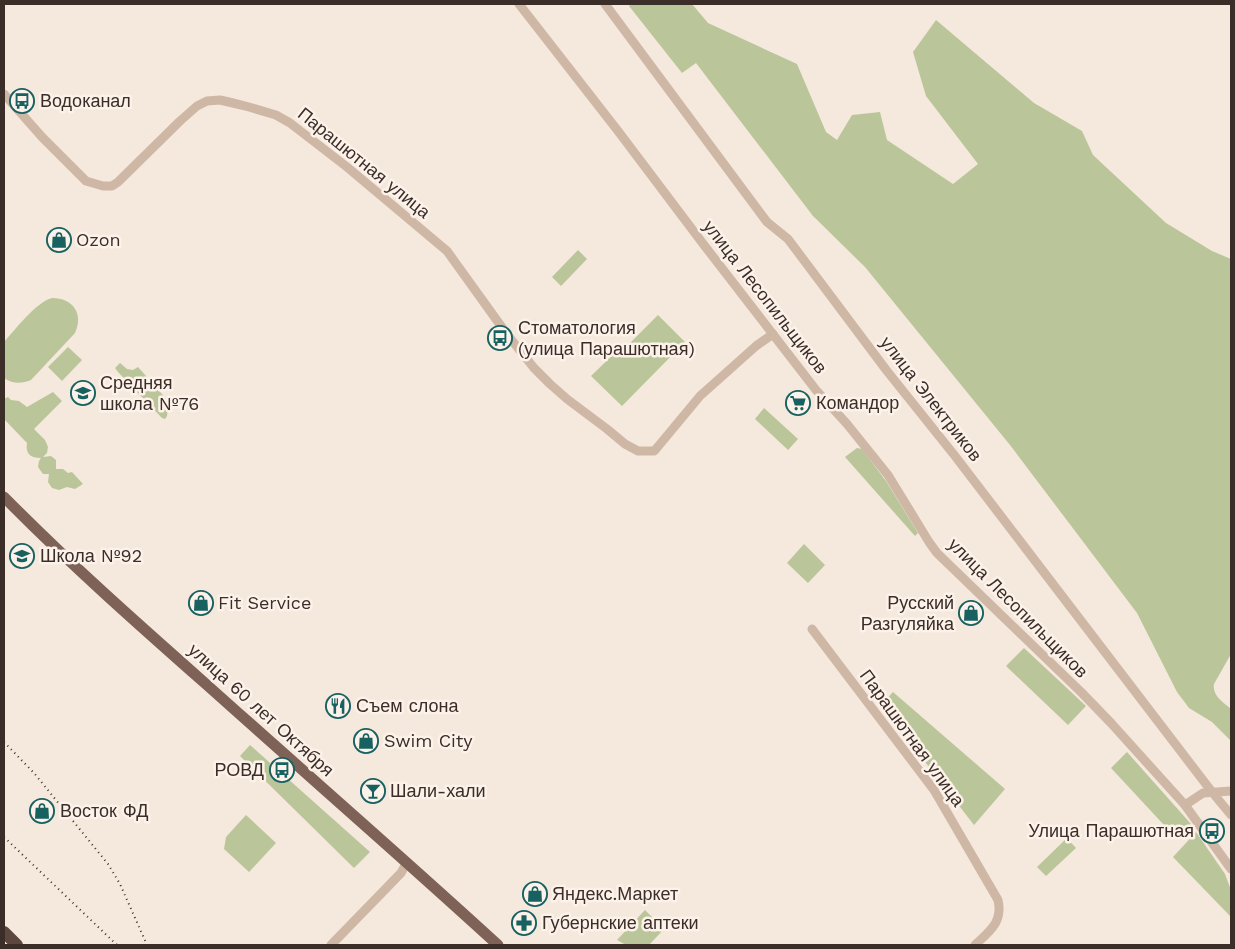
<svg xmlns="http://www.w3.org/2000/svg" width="1235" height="949" font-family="'Work Sans',sans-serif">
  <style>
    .green { fill: #bac69a }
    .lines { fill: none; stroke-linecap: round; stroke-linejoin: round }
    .minor { stroke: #cfb7a6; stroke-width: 9 }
    .major { stroke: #7e6257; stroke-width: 11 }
    .highway { stroke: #5c463e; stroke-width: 12 }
    .rail { stroke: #3b2d28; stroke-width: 2; stroke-dasharray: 1 4; stroke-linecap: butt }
    .labels { text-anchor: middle; stroke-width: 5; stroke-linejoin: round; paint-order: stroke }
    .poi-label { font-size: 18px; fill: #3b2d28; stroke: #fcf2ea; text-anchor: start }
    .street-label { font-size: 18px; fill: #3b2d28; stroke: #fcf2ea }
  </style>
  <rect width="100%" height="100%" fill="#f5e8dc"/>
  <!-- green -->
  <g class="green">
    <path d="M631,4H692L708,23L797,64L826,132L837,140L852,115L880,112L887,140L953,184L978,164L926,96L913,52L936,20L1034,103L1082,131L1093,155L1166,223L1212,251L1231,259V654L1214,684C1212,696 1223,702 1231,709V741L1212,722L1189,708L1177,692L1137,613L1010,445L865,267L813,216L696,63L682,73L629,6Z"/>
    <path d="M578,250L587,259L561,286L552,277Z"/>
    <path d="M52,298C73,298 84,314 75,333L31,380C21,384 13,384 4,378V342C15,330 36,302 52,298Z"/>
    <path d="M658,315L685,342L622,406L591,376L624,344L627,346Z"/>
    <path d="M68,347L82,360L62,381L48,367Z"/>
    <path d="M120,363L127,369L133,370L138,367L169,402L167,416L165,419L162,418L118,372L115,368Z"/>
    <path d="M53,392L62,401L34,429L45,440L48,447L47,453L43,457L51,456L56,460V469H63L68,473L72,472L83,484L75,489L67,487L59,490L52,488L48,482L49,474H43L38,467L39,461L41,458C31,458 25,454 27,443L4,419V399L8,397L11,400L19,401L27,407Z"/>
    <path d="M764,408L798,439L788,450L755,419Z"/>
    <path d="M857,448L862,449L886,481L918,533L915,536L845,457Z"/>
    <path d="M804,544L825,565L808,583L787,563Z"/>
    <path d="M1024,648L1086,706L1068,725L1006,666Z"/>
    <path d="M893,692L1005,789L974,825L881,705Z"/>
    <path d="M250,745L370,852L354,868L240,756Z"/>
    <path d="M1127,752L1191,824L1177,839L1111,768Z"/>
    <path d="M246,815L276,843L249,872L224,849L226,837Z"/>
    <path d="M1196,832L1225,874L1231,890V917L1173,857Z"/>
    <path d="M1067,838L1076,848L1046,876L1037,867Z"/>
    <path d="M645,910L664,929L649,945H626L617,940Z"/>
  </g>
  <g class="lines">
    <!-- minor -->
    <g class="minor">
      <path d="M519,4L618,131L704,245L816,390L847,424L888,475L929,542L937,553L1082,693L1111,723L1185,805L1231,869"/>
      <path d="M605,4L767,222L788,239L887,371L955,456L1212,792L1231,815"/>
      <path d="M4,94L42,137L86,181L103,186H112L118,182L180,121L197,106L207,101L220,100L233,103L249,107L276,115L290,123L347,167L447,251L506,333L534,368L550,384L567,399L607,429L625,444L638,451H654L656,449L700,396L756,346L773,334"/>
      <path d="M812,629L934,790L998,900C1003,922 990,931 975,945"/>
      <path d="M1185,805L1203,793L1231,791"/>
      <path d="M331,945L401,873L407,862"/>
    </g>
    <!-- major -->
    <path class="major" d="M4,497C69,563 138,624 207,685C304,772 402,857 498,945"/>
    <!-- highway -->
    <path class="highway" d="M4,932L17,945"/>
    <!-- rail -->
    <g class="rail">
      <path d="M4,742L34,773L108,864L120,884L147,945"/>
      <path d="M4,837L117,945"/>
    </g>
  </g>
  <!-- icons -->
  <defs>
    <symbol id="bus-ring" viewBox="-11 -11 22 22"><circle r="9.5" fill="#fcf2ea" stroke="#186161" stroke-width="1.5"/><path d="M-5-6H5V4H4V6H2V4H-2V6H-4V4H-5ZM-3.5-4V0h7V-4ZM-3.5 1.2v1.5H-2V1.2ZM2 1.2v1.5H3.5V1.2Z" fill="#186161"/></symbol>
    <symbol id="shop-ring" viewBox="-11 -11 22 22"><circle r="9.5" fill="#fcf2ea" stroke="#186161" stroke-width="1.5"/><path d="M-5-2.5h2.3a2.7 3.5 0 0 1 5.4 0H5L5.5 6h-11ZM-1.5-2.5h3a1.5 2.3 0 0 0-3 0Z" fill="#186161"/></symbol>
    <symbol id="school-ring" viewBox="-11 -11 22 22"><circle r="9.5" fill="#fcf2ea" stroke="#186161" stroke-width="1.5"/><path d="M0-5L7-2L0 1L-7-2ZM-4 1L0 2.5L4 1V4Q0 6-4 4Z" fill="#186161"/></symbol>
    <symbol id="supermarket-ring" viewBox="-11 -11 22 22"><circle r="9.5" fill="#fcf2ea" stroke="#186161" stroke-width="1.5"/><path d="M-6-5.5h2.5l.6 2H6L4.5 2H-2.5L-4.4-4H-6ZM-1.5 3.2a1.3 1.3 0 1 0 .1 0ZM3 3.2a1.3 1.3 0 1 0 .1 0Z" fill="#186161"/></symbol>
    <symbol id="restaurant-ring" viewBox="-11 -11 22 22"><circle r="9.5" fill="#fcf2ea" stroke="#186161" stroke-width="1.5"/><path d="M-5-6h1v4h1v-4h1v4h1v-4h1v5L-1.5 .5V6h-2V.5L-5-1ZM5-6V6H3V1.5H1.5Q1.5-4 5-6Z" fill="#186161"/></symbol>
    <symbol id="bar-ring" viewBox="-11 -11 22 22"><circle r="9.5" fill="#fcf2ea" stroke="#186161" stroke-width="1.5"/><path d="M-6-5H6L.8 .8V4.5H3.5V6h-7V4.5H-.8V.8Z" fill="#186161"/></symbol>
    <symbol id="pharmacy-ring" viewBox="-11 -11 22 22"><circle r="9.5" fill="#fcf2ea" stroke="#186161" stroke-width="1.5"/><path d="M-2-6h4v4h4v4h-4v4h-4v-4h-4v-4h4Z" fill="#186161"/></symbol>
  </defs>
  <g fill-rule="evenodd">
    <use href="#bus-ring" x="8" y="87" width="28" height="28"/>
    <use href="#shop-ring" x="45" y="226" width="28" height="28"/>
    <use href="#bus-ring" x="486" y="324" width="28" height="28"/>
    <use href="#school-ring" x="69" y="379" width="28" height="28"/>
    <use href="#supermarket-ring" x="784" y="389" width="28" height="28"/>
    <use href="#school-ring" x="8" y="542" width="28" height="28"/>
    <use href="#shop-ring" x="187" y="589" width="28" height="28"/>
    <use href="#shop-ring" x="957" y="599" width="28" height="28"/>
    <use href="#restaurant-ring" x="324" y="692" width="28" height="28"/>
    <use href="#shop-ring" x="352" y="727" width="28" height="28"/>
    <use href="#bus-ring" x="268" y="756" width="28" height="28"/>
    <use href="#bar-ring" x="359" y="777" width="28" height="28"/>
    <use href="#shop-ring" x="28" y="797" width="28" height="28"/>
    <use href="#bus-ring" x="1198" y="817" width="28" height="28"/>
    <use href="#shop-ring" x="521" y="880" width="28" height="28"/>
    <use href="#pharmacy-ring" x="510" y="909" width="28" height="28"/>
  </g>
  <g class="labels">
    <!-- poi labels -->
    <g class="poi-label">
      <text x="40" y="107">Водоканал</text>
      <text x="76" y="246">Ozon</text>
      <text x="518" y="334">Стоматология<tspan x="518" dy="21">(улица Парашютная)</tspan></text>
      <text x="100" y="389">Средняя<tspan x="100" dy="21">школа №76</tspan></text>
      <text x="816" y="409">Командор</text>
      <text x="40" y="562">Школа №92</text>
      <text x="218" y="609">Fit Service</text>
      <text x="954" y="609" text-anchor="end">Русский<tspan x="954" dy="21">Разгуляйка</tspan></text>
      <text x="356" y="712">Съем слона</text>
      <text x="384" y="747">Swim City</text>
      <text x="264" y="776" text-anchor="end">РОВД</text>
      <text x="390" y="797">Шали-хали</text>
      <text x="60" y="817">Восток ФД</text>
      <text x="1194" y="837" text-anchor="end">Улица Парашютная</text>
      <text x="552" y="900">Яндекс.Маркет</text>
      <text x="542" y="929">Губернские аптеки</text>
    </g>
    <!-- street labels -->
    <g class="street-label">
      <text transform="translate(364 163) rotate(39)" y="6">Парашютная улица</text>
      <text transform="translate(765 297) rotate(52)" y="6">улица Лесопильщиков</text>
      <text transform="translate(931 399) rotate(52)" y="6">улица Электриков</text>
      <text transform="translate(1018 608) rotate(45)" y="6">улица Лесопильщиков</text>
      <text transform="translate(261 710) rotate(42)" y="6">улица 60 лет Октября</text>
      <text transform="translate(912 738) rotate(54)" y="6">Парашютная улица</text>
    </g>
  </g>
  <!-- border -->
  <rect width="1235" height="949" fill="none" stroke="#3b2d28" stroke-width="10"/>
</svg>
